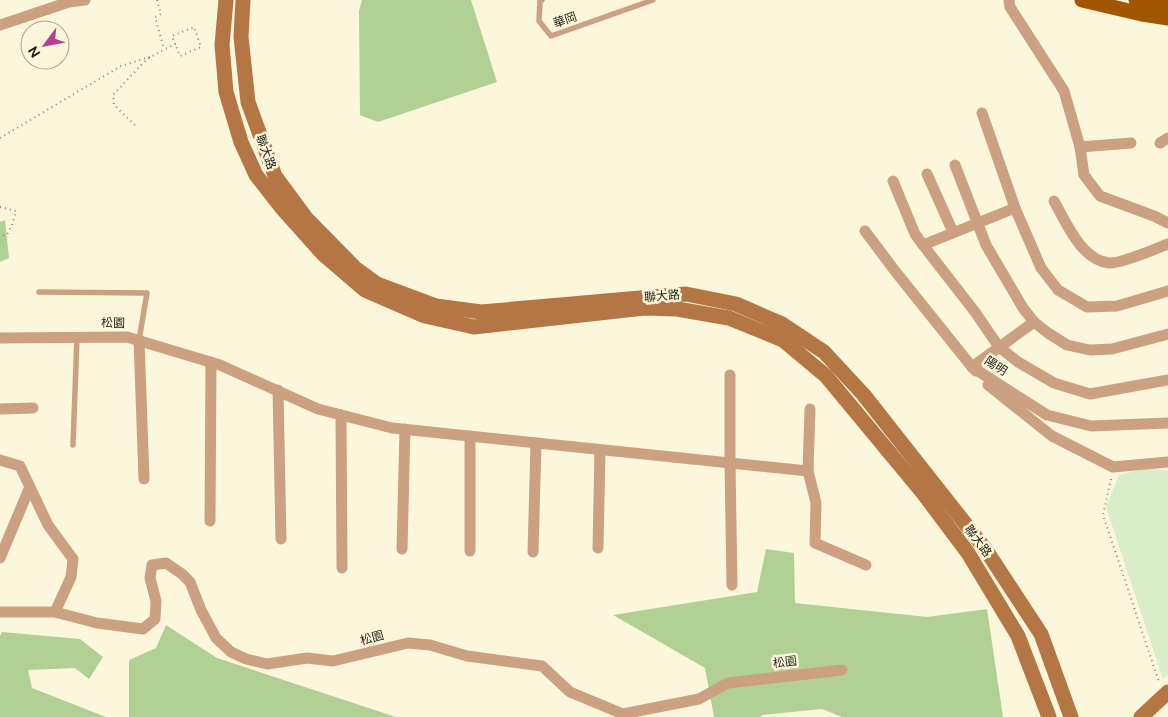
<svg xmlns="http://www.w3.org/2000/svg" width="1168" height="717" font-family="Ubuntu,'Noto Sans TC',sans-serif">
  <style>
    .green { fill: #d9eec8 }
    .forest { fill: #b0d193 }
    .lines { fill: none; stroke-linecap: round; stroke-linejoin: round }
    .path { stroke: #8a8774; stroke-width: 2; stroke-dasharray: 1 4; stroke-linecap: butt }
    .lane { stroke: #cca181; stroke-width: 5.5 }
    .street { stroke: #cca181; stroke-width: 11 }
    .secondary { stroke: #b47644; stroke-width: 15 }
    .primary { stroke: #a25600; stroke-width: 15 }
    .labels { text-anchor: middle; stroke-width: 5; stroke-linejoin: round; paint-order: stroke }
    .street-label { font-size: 12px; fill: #232116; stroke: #fcf7db }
  </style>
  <rect width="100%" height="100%" fill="#fcf7db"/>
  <!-- green -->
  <path class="green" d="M1148,468L1168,471V675L1163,679L1106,507L1119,475Z"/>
  <!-- forest -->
  <g class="forest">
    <path d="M362,0H471L497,82L378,122L360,115L359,11Z"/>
    <path d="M5,220L9,258L0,262V222Z"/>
    <path d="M766,549L794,553L795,603L927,617L987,609L1003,717H842L822,709L762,715L761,717H714L705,668L613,615L757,592Z"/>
    <path d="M166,625L217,658L396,717H129V660L156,648Z"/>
    <path d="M2,632L80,639L103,657L89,679L75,668L28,670L32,688L106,717H0V636Z"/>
  </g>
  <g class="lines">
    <!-- path -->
    <g class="path">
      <path d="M157,0L161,14L155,17L164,49"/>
      <path d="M135,125L114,105L113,95L147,59L175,44L172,36L194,27L201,47L180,56L175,44"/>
      <path d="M0,138L121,66L152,56"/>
      <path d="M0,207L16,211L12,225L7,235L0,236"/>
      <path d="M1111,479L1103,515L1159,682"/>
    </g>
    <!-- lane -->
    <g class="lane">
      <path d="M542,0L540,1L539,21L551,36L653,0"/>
      <path d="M39,292L147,293L139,340"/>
      <path d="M73,445L77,337"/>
    </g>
    <!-- street -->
    <g class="street">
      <path d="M1009,0L1010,7L1064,91L1080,147L1084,175L1100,196L1154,216L1168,223"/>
      <path d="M0,25L69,2L85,0"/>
      <path d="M982,113L1015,208L1041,268L1058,290L1087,307L1117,306L1168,291"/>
      <path d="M1160,143L1168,138"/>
      <path d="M1080,147L1131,143"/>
      <path d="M955,165L986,245L1023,308L1034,322L1048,333L1067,345L1090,350L1112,349L1168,334"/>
      <path d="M927,174L953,232"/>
      <path d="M893,181L915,234L923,245L975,312L999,347L1018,362L1054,383L1090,394L1168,380"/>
      <path d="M1054,201C1066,222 1081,260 1109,263C1121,264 1155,249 1168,244"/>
      <path d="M865,231L895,271L972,367L1047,415L1091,426L1168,423"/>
      <path d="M923,245L1015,208"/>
      <path d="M0,338L127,337L220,365L318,409L392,428L808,471"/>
      <path d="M139,340L144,479"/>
      <path d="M976,371L972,367L1034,322"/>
      <path d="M730,375V463L732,585"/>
      <path d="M988,385L1052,436L1113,467L1168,462"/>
      <path d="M278,390L281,539"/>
      <path d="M0,409L33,408"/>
      <path d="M810,409L808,471L816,503L815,543L866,565"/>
      <path d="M341,415L342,568"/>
      <path d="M470,436V551"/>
      <path d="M0,460L20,466L48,525L73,559L71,577L55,612"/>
      <path d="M210,521L211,362"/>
      <path d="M598,548L600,450"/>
      <path d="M402,549L405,429"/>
      <path d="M533,552L536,443"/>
      <path d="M0,558L29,489"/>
      <path d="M0,612H55L97,623L143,629L155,619L156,601L150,578L152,565L166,563L182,574L190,582L201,610L216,638L231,652L246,659L267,664L307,658L333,661L408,643L430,645L467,656L542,666L570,692L623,714L699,699L728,683L842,670"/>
    </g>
    <!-- secondary -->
    <g class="secondary">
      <path d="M226,0L222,45L226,92L241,142L256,175L281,207L323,254L365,290L425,316L474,327L644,308L677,309L729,318L783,340L826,376L923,493L968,553L1018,636L1049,717"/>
      <path d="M243,0L241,37L248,102L275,176L306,218L355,268L377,284L436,306L481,312L686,294L736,304L782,324L824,352L863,394L986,550L1041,634L1071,717"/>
      <path d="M1141,717L1168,692"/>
    </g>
    <!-- primary -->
    <g class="primary">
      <path d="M1082,0L1142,14L1168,18"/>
      <path d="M1136,0L1168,5"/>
    </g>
  </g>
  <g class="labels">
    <!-- street labels -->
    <g class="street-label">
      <text transform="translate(565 20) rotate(-19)" y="4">華岡</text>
      <text transform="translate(266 152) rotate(70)" y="4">聯大路</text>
      <text transform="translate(662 296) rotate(-5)" y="4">聯大路</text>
      <text transform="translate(113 323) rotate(1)" y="4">松園</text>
      <text transform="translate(996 366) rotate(33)" y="4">陽明</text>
      <text transform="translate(978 541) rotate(53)" y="4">聯大路</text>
      <text transform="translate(372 638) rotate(-15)" y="4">松園</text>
      <text transform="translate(785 662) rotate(-7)" y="4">松園</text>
    </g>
  </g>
  <!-- north arrow -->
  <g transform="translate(45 45) rotate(238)"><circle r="24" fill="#fcf7db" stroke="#a5a18c"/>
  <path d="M0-4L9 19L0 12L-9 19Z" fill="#b83e91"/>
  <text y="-8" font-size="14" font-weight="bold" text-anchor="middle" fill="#232116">N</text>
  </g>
</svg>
